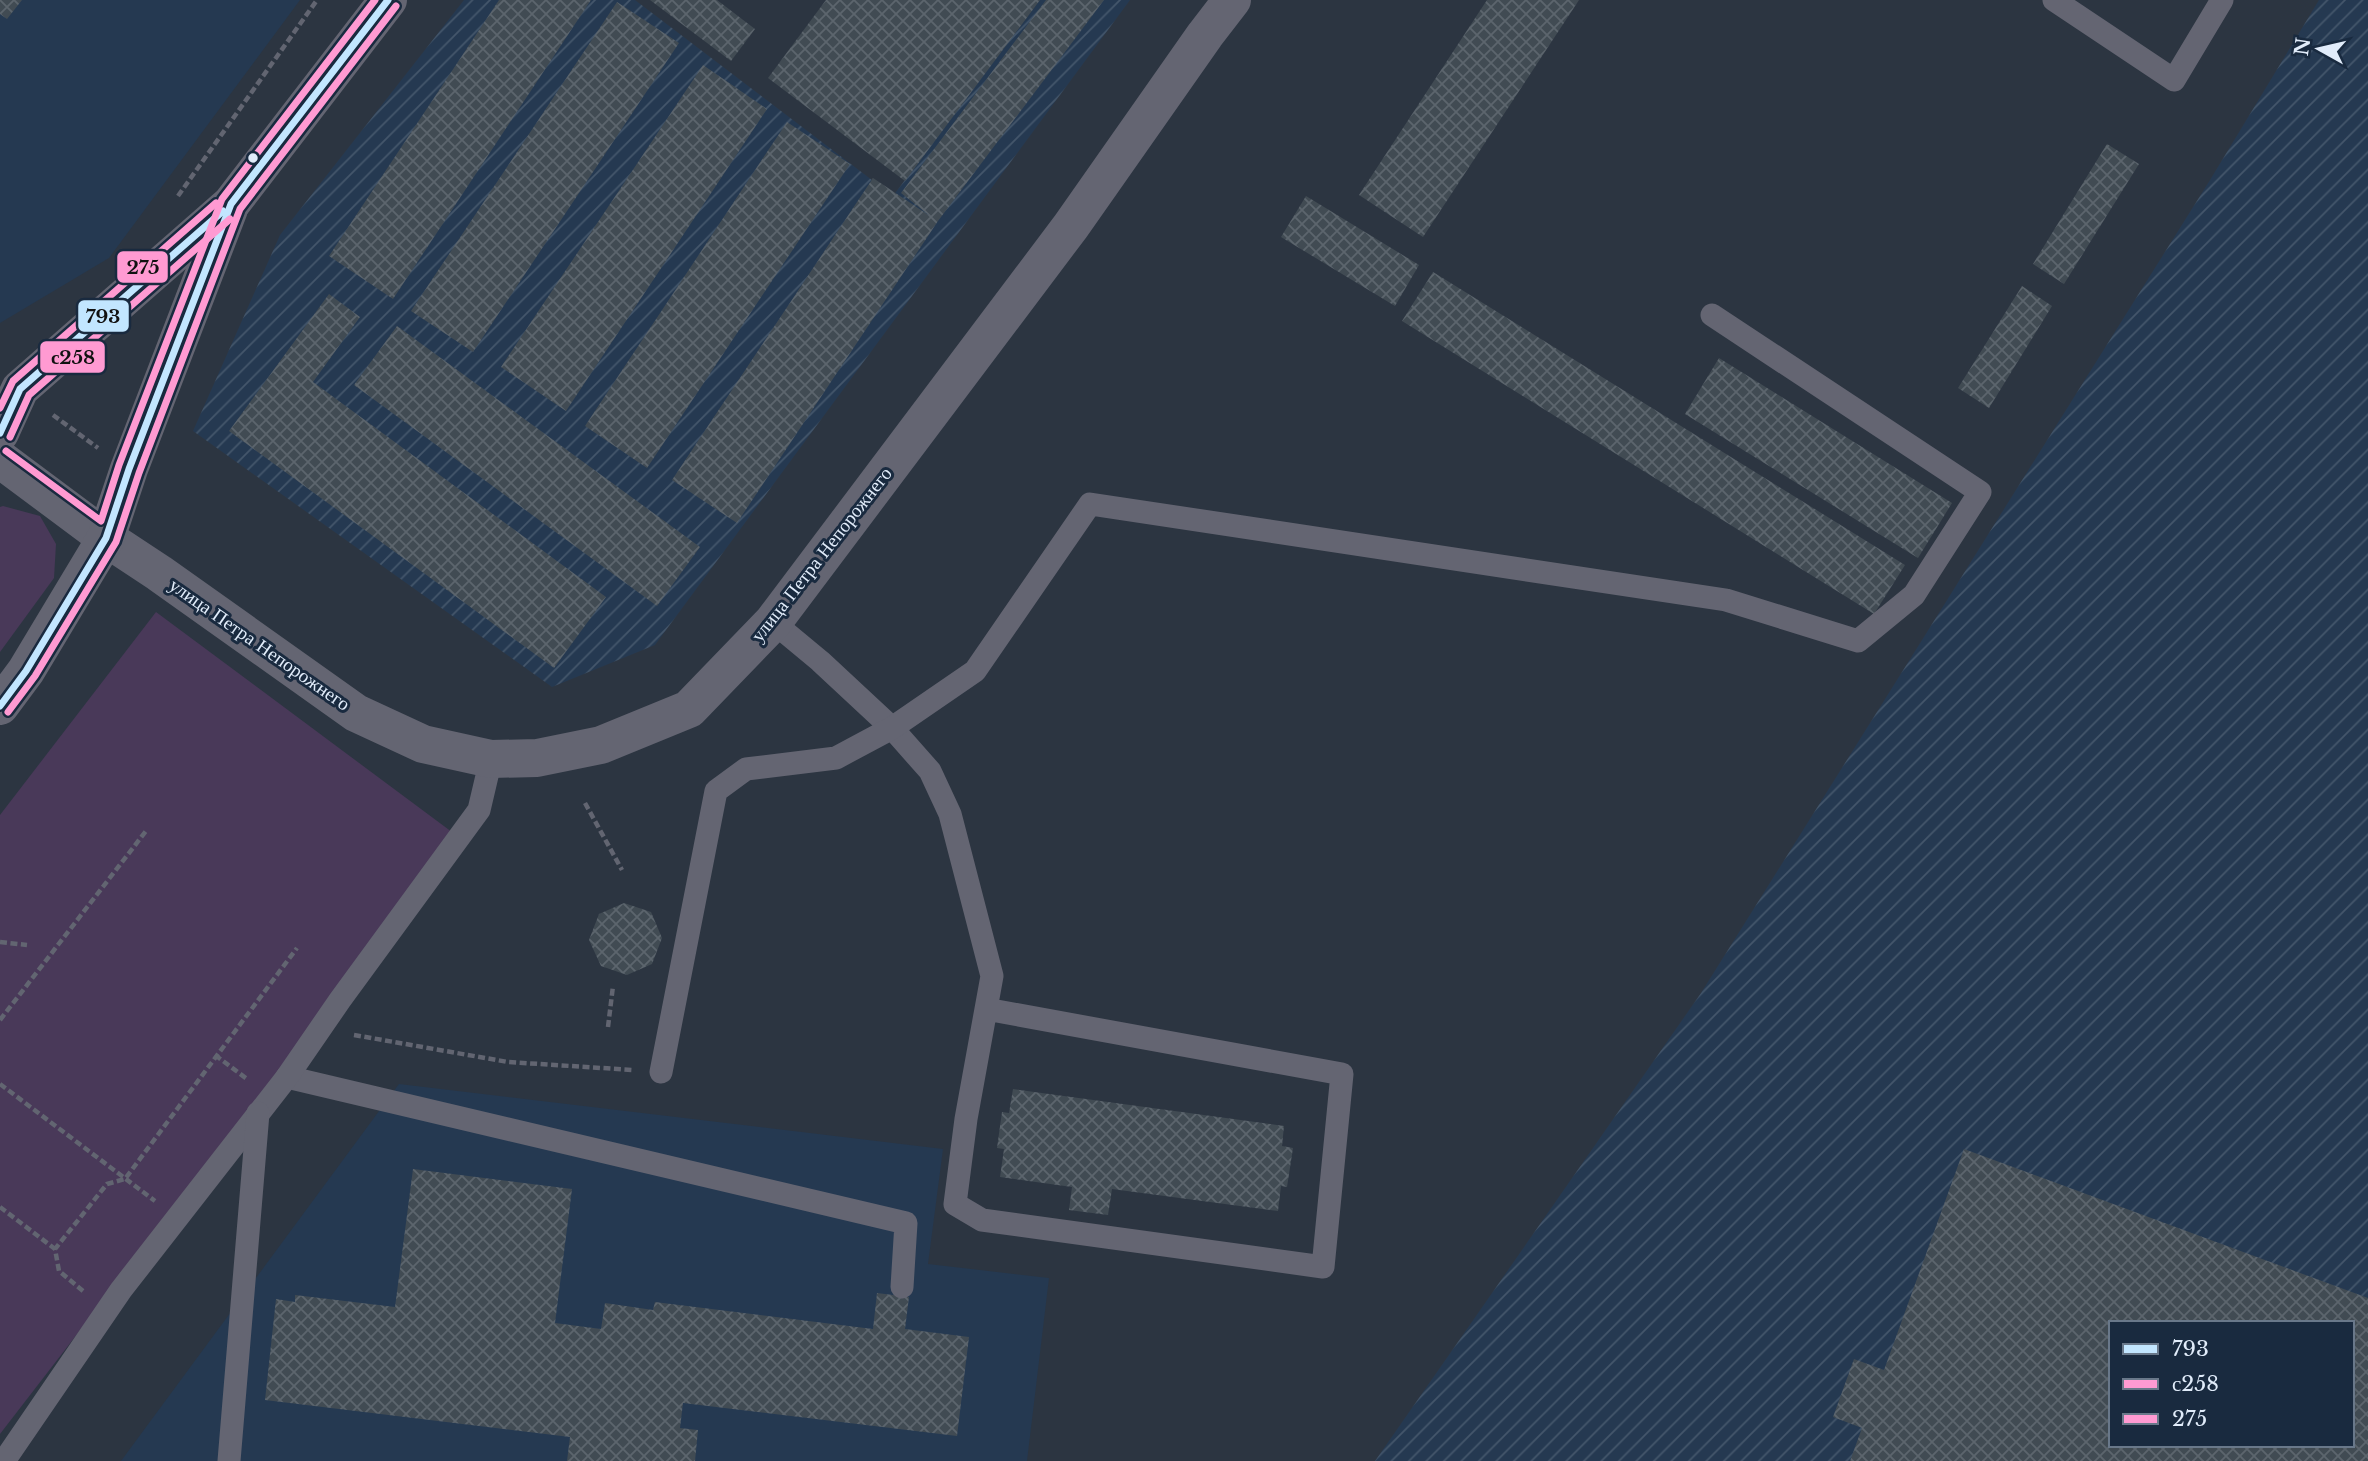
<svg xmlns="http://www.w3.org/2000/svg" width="2368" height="1461" font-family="'Libre Baskerville',serif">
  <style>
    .built { fill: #253951 }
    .industrial { fill: url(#industrial-furrows); fill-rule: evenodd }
    .grass { fill: #493959 }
    .building { fill: url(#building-cross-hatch); fill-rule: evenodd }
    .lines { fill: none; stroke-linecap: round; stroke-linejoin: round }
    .path { stroke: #626571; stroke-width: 4.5; stroke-dasharray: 7 3.5; stroke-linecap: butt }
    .service { stroke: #646572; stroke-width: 23 }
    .tertiary { stroke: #646572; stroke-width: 38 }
    .bus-1-casing { stroke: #192a3f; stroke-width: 12 }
    .bus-2-casing { stroke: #192a3f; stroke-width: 12 }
    .bus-3-casing { stroke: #192a3f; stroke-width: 12 }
    .bus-1 { stroke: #c2e6ff; stroke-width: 7 }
    .bus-2 { stroke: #ff9ad2; stroke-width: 7 }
    .bus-3 { stroke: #ff9ad2; stroke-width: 7 }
    .bus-dot { fill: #e1ecfa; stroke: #192a3f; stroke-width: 2.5 }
    .labels { text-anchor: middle; stroke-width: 6; stroke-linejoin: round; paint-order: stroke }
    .street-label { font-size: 19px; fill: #e1ecfa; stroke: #192a3f }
    .line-badge { stroke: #192a3f; stroke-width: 2.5 }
    .pale-badge-label { font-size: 19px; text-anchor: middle; font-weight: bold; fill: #111 }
  </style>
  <defs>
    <pattern id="industrial-furrows" width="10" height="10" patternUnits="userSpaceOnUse" patternTransform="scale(1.75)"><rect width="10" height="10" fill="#253951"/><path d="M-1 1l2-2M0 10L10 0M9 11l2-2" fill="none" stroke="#44566b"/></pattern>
    <pattern id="building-cross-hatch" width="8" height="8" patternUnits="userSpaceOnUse" patternTransform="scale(1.75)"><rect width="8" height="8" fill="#414b53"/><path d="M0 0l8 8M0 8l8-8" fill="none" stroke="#5c656d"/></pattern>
  </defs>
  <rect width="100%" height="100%" fill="#2c3541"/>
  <!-- built -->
  <g class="built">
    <path d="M0,0H300L109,258L0,323Z"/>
    <path d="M399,1084L943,1149L928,1264L1049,1278L1027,1461H121Z"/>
  </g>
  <!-- industrial -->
  <g class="industrial">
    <path d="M464,0H635L893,196L1040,0H1130L655,645L552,687L193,431L280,235Z"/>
    <path d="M2319,0H2368V1461H1375L1701,993L2210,180ZM2111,1323H2352V1445H2111Z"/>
  </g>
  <!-- grass -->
  <g class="grass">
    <path d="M3,506L40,516L56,544L54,578L0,652V507Z"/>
    <path d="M156,612L460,838L0,1434V815Z"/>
  </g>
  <!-- building -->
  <g class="building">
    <path d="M0,0H22L7,19L0,14Z"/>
    <path d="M499,0H591L393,299L329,256Z"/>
    <path d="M650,0H717L755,29L731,61Z"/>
    <path d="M826,0H1040L905,181L768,78Z"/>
    <path d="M1046,0H1104L938,221L737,523L672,480L873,178L930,216L901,193Z"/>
    <path d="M1487,0H1579L1423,237L1359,195Z"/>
    <path d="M617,2L679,43L473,352L411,311Z"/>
    <path d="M703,65L767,109L566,411L501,367Z"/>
    <path d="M787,122L850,164L647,468L585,426Z"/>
    <path d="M2107,144L2139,164L2064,284L2033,264Z"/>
    <path d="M1306,196L1419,265L1395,306L1281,237Z"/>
    <path d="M1433,272L1905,565L1874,614L1402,321Z"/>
    <path d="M2022,286L2052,306L1989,408L1958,388Z"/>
    <path d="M329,294L360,317L313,382L606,597L554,668L229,431Z"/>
    <path d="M397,326L700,547L657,606L354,385Z"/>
    <path d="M1719,358L1952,503L1918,558L1685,414Z"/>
    <path d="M624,903L651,912L662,938L652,964L627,975L601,966L589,940L599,914Z"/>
    <path d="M1013,1089L1284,1126L1282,1146L1293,1148L1287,1187L1281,1186L1278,1211L1112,1189L1108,1215L1069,1210L1072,1187L1000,1177L1004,1149L997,1148L1002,1112L1009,1113Z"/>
    <path d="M1964,1149L2368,1298V1461H1850L1862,1428L1833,1417L1854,1359L1884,1370ZM2111,1323H2352V1445H2111Z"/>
    <path d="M413,1169L572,1189L555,1323L601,1329L605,1303L653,1310L655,1302L873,1329L877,1293L909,1297L905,1329L969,1337L957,1436L683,1403L680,1428L698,1430L695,1461H567L570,1437L265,1400L276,1299L295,1302V1295L395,1307Z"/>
  </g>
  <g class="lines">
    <!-- path -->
    <g class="path">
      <path d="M178,196L317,0"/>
      <path d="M53,415L98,448"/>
      <path d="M585,803L622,870"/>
      <path d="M0,942L27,945"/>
      <path d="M0,1020L146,831"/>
      <path d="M608,1027L613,986"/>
      <path d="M354,1035L508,1062L633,1070"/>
      <path d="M215,1055L247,1079"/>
      <path d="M0,1084L155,1201"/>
      <path d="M0,1207L55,1249"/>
      <path d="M83,1291L59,1271L55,1249L107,1184L125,1179L297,948"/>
    </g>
    <!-- service -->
    <g class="service">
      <path d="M2054,0L2174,80L2222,0"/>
      <path d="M773,622L820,661L892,728L930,771L950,814L992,976L966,1119L955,1204L982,1220L1323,1267L1342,1074L986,1009"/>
      <path d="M661,1072L716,791L746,769L836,758L892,728L975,671L1090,504L1726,600L1858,641L1914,595L1980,492L1712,315"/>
      <path d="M287,1077L906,1223L902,1287"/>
      <path d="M4,1461L121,1290L287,1077L340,1000L479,810L491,759"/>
      <path d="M229,1461L258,1113"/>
    </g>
    <!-- tertiary -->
    <g class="tertiary">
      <path d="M0,433L20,389L231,204L388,0"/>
      <path d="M0,459L106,538L159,573L356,713L423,744L491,759L537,758L601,745L689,709L773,622L1071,226L1205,35L1232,0"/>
      <path d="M0,706L26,671L106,538L129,469L229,209"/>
    </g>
    <defs>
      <g id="bus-1">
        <path d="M0,433L20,389L223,211"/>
        <path d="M0,706L26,671L106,538L129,469L231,204L388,0"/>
      </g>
      <g id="bus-2">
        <path d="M10,437L29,395L230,219"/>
        <path d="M8,712L35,676L116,542L139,473L240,209L396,6"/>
      </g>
      <g id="bus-3">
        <path d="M0,408L13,381L216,203"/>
        <path d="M6,451L101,521L119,465L222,199L375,0"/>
      </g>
    </defs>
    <!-- bus-1 casing -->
    <use href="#bus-1" class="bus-1-casing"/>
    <!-- bus-2 casing -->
    <use href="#bus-2" class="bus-2-casing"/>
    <!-- bus-3 casing -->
    <use href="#bus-3" class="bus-3-casing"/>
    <!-- bus-1 -->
    <use href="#bus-1" class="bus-1"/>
    <!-- bus-2 -->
    <use href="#bus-2" class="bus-2"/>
    <!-- bus-3 -->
    <use href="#bus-3" class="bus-3"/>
  </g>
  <!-- markers -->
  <circle class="bus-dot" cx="253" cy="158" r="6"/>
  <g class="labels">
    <!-- street labels -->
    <g class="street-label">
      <text transform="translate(821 554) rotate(-52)" y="7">улица Петра Непорожнего</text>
      <text transform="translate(260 644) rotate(35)" y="7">улица Петра Непорожнего</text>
    </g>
  </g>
  <g class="line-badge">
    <rect x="116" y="250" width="53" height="34" rx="7" fill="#ff9ad2"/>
    <rect x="77" y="299" width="53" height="34" rx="7" fill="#c2e6ff"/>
    <rect x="39" y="340" width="67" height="34" rx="7" fill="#ff9ad2"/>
  </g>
  <g class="pale-badge-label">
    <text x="143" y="274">275</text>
    <text x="103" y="323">793</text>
    <text x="73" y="364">с258</text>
  </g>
  <!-- legend -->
  <rect x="2109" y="1321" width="245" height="126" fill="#192a3f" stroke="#69788a" stroke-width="2"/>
  <rect x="2123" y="1344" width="35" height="10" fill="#c2e6ff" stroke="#69788a" stroke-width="2"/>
  <text x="2172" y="1356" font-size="21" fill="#e1ecfa">793</text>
  <rect x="2123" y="1379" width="35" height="10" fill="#ff9ad2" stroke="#69788a" stroke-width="2"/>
  <text x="2172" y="1391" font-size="21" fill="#e1ecfa">с258</text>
  <rect x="2123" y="1414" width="35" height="10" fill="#ff9ad2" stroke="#69788a" stroke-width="2"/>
  <text x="2172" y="1426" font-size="21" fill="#e1ecfa">275</text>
  <!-- north arrow -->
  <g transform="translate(2319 49) rotate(278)" stroke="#192a3f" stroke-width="5" paint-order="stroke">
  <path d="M0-5L12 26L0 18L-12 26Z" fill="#e1ecfa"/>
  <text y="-10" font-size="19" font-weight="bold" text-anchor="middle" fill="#e1ecfa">N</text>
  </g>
</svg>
